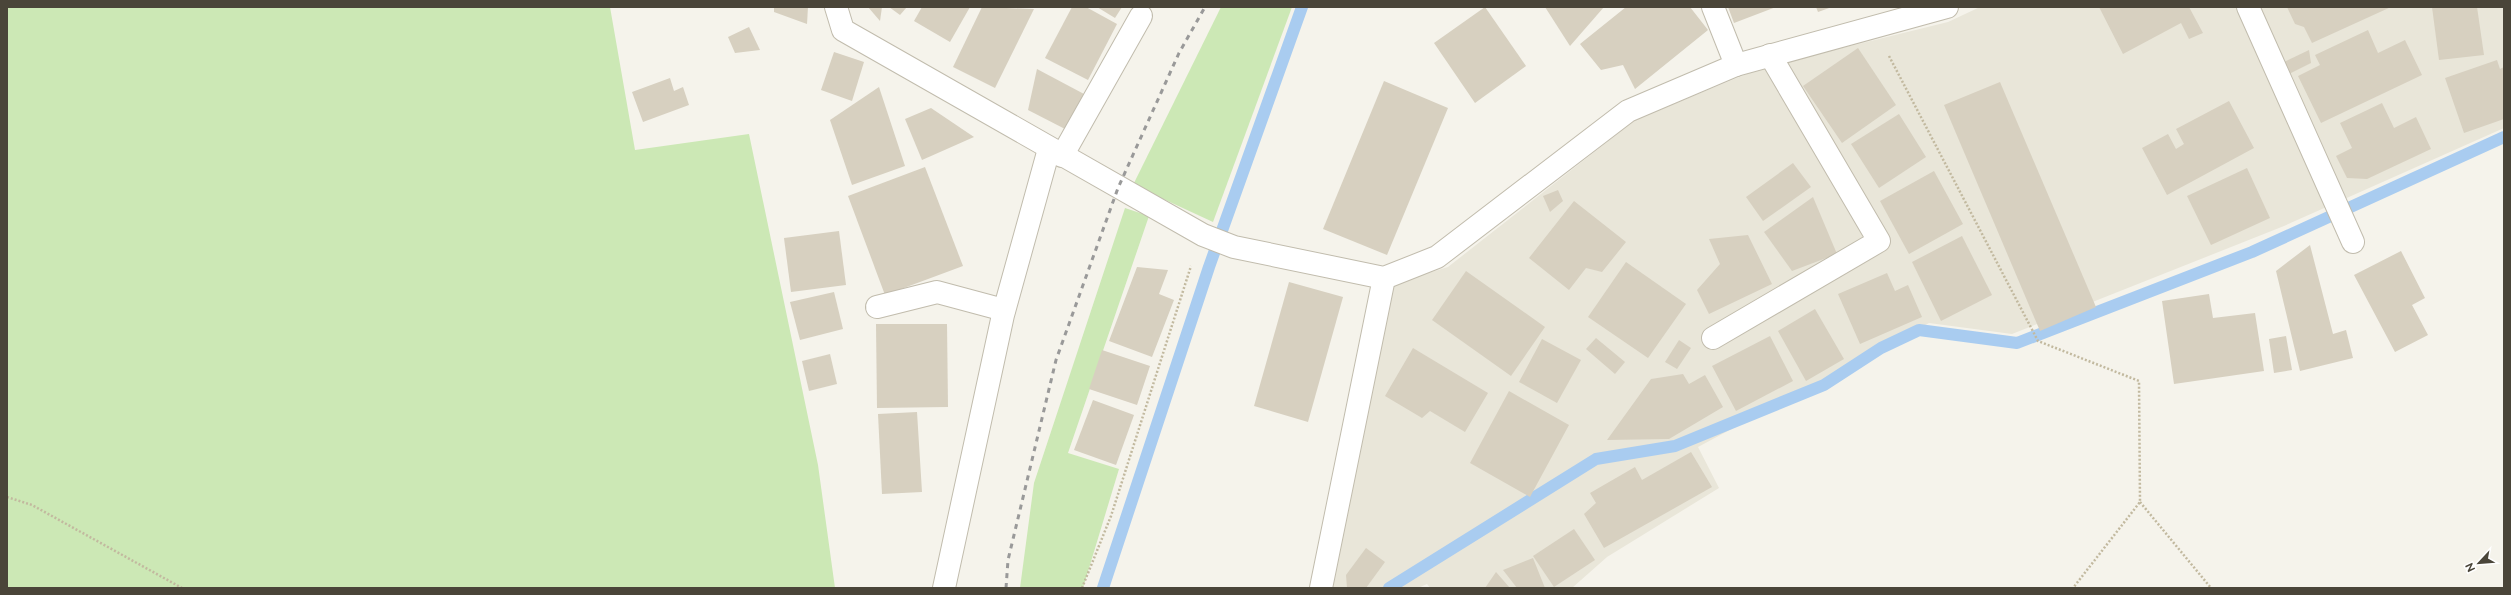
<svg xmlns="http://www.w3.org/2000/svg" width="2511" height="595" font-family="Raleway,sans-serif">
  <style>
    .residential { fill: #e9e6d9 }
    .green { fill: #cce8b5 }
    .lines { fill: none; stroke-linecap: round; stroke-linejoin: round }
    .stream { stroke: #a9ccf0; stroke-width: 12 }
    .building { fill: #d7d0c0 }
    .minor-casing { stroke: #c1bcad; stroke-width: 24 }
    .path { stroke: #c2b99f; stroke-width: 2.5; stroke-dasharray: 2 2; stroke-linecap: butt }
    .minor { stroke: #fff; stroke-width: 22 }
    .rail { stroke: #999; stroke-width: 3; stroke-dasharray: 5 5; stroke-linecap: butt }
  </style>
  <rect width="100%" height="100%" fill="#f5f3eb"/>
  <!-- residential -->
  <path class="residential" d="M1980,7H2504V128L2284,226L2012,334L1929,323L1698,447L1719,488L1607,557L1572,588H1430L1427,584L1418,588H1330L1392,284L1448,267L1635,120L1761,68L1948,22Z"/>
  <!-- green -->
  <g class="green">
    <path d="M7,7H610L635,150L749,134L818,465L835,588H7Z"/>
    <path d="M1221,7H1292L1213,222L1133,185Z"/>
    <path d="M1125,208L1149,216L1068,453L1119,469L1083,588H1020L1034,483Z"/>
  </g>
  <g class="lines">
    <!-- stream -->
    <g class="stream">
      <path d="M1103,588L1209,267L1302,7"/>
      <path d="M1389,588L1596,459L1675,446L1824,385L1881,348L1919,330L2017,343L2252,252L2504,137"/>
    </g>
  </g>
  <!-- building -->
  <g class="building">
    <path d="M774,7H808L807,24L774,12Z"/>
    <path d="M868,7H882L880,21Z"/>
    <path d="M889,7H907L900,15Z"/>
    <path d="M922,7H970L950,42L914,21Z"/>
    <path d="M982,7L1034,9L995,88L953,67Z"/>
    <path d="M1072,7H1086L1117,24L1088,80L1045,58Z"/>
    <path d="M1097,7H1122L1115,18Z"/>
    <path d="M1485,7L1526,66L1475,103L1434,43Z"/>
    <path d="M1545,7H1604L1570,46Z"/>
    <path d="M1626,7H1690L1708,30L1635,89L1623,65L1601,70L1580,44Z"/>
    <path d="M1728,7H1776L1734,23Z"/>
    <path d="M1816,7H1832L1818,12Z"/>
    <path d="M2099,7H2189L2203,33L2189,39L2181,23L2123,54Z"/>
    <path d="M2287,7H2391L2312,43L2304,27L2295,24Z"/>
    <path d="M2432,7H2477L2484,55L2439,60Z"/>
    <path d="M749,27L760,50L735,53L728,37Z"/>
    <path d="M2368,30L2378,53L2405,40L2422,75L2321,123L2298,76L2320,65L2315,55Z"/>
    <path d="M1858,48L1896,105L1842,143L1803,86Z"/>
    <path d="M2309,50L2311,63L2287,75L2282,63Z"/>
    <path d="M834,52L864,62L852,101L821,90Z"/>
    <path d="M2497,60L2500,69L2504,67V119L2464,133L2445,78Z"/>
    <path d="M1037,69L1084,94L1065,129L1028,110Z"/>
    <path d="M670,78L674,91L683,87L689,105L643,122L632,92Z"/>
    <path d="M1384,81L1448,108L1387,255L1323,229Z"/>
    <path d="M2000,82L2096,307L2040,331L1944,105Z"/>
    <path d="M879,87L905,166L852,185L830,120Z"/>
    <path d="M2229,101L2254,148L2167,195L2142,148L2168,134L2176,149L2184,144L2176,129Z"/>
    <path d="M2382,103L2394,128L2416,117L2431,149L2367,179L2347,178L2336,156L2352,148L2340,123Z"/>
    <path d="M931,108L974,137L922,160L905,119Z"/>
    <path d="M1899,114L1926,157L1879,188L1851,144Z"/>
    <path d="M1793,163L1811,187L1763,221L1746,197Z"/>
    <path d="M925,167L963,266L885,295L848,196Z"/>
    <path d="M2247,168L2270,218L2211,245L2187,196Z"/>
    <path d="M1934,171L1963,224L1909,254L1880,201Z"/>
    <path d="M1558,190L1563,201L1550,212L1543,196Z"/>
    <path d="M1813,197L1837,254L1792,271L1764,232Z"/>
    <path d="M1574,201L1626,242L1602,272L1586,268L1569,290L1529,258Z"/>
    <path d="M839,231L846,285L791,292L784,238Z"/>
    <path d="M1748,235L1772,284L1709,314L1697,290L1720,264L1709,239Z"/>
    <path d="M1962,236L1992,295L1941,321L1912,262Z"/>
    <path d="M2310,245L2333,334L2346,330L2353,358L2300,371L2276,271Z"/>
    <path d="M2401,251L2425,298L2412,305L2428,335L2395,352L2354,275Z"/>
    <path d="M1626,262L1686,304L1648,358L1588,317Z"/>
    <path d="M1137,267L1168,270L1159,294L1174,300L1152,357L1109,341Z"/>
    <path d="M1466,271L1545,327L1511,376L1432,320Z"/>
    <path d="M1887,273L1895,291L1908,285L1922,317L1860,344L1838,294Z"/>
    <path d="M1289,282L1343,297L1308,422L1254,406Z"/>
    <path d="M834,292L843,329L800,340L790,302Z"/>
    <path d="M2209,294L2213,318L2255,313L2264,371L2174,384L2162,301Z"/>
    <path d="M1815,309L1844,359L1806,381L1778,331Z"/>
    <path d="M876,324H947L948,407L877,408Z"/>
    <path d="M1770,336L1793,381L1736,411L1712,366Z"/>
    <path d="M2286,336L2292,370L2274,373L2269,339Z"/>
    <path d="M1596,338L1625,362L1615,374L1586,349Z"/>
    <path d="M1542,339L1581,360L1557,403L1519,382Z"/>
    <path d="M1679,340L1691,348L1677,369L1665,362Z"/>
    <path d="M1413,348L1488,393L1465,432L1430,411L1422,418L1385,396Z"/>
    <path d="M1102,350L1150,366L1137,405L1089,389Z"/>
    <path d="M830,354L837,384L809,391L802,361Z"/>
    <path d="M1683,374L1689,384L1705,375L1723,407L1669,439L1607,440L1651,379Z"/>
    <path d="M1509,391L1569,425L1530,497L1470,463Z"/>
    <path d="M1093,400L1134,415L1116,465L1074,450Z"/>
    <path d="M917,412L922,492L882,494L878,414Z"/>
    <path d="M1691,452L1712,487L1604,548L1584,514L1596,503L1590,493L1635,467L1642,480Z"/>
    <path d="M1574,529L1595,560L1554,587L1533,556Z"/>
    <path d="M1366,548L1385,562L1366,588H1347L1346,575Z"/>
    <path d="M1533,558L1545,588H1517L1503,570Z"/>
    <path d="M1496,572L1510,588H1485Z"/>
  </g>
  <g class="lines">
    <defs>
      <g id="minor">
        <path d="M836,7L843,30L1203,235L1234,247L1384,278L1437,257L1628,111L1736,65L1947,7"/>
        <path d="M1713,7L1736,65"/>
        <path d="M2248,7L2353,242"/>
        <path d="M1062,156L1141,16"/>
        <path d="M877,307L937,292L1004,310"/>
        <path d="M1713,338L1879,241L1770,55"/>
        <path d="M944,588L1003,315L1049,149"/>
        <path d="M1321,588L1384,278"/>
      </g>
    </defs>
    <!-- minor casing -->
    <use href="#minor" class="minor-casing"/>
    <!-- path -->
    <g class="path">
      <path d="M1889,56L2038,341L2139,381L2140,502L2073,588"/>
      <path d="M7,497L32,505L182,588"/>
      <path d="M2140,502L2211,588"/>
      <path d="M1082,588L1111,516L1191,266"/>
    </g>
    <!-- minor -->
    <use href="#minor" class="minor"/>
    <!-- rail -->
    <path class="rail" d="M1006,588L1008,560L1056,360L1118,188L1179,53L1205,7"/>
  </g>
  <!-- border -->
  <rect width="2511" height="595" fill="none" stroke="#4a4539" stroke-width="16"/>
  <!-- north arrow -->
  <g transform="translate(2479 563) rotate(244)" stroke="#ffffff" stroke-width="3" paint-order="stroke">
  <path d="M0-3L7 15L0 10L-7 15Z" fill="#4a4539"/>
  <text y="-6" font-size="11" font-weight="bold" text-anchor="middle" fill="#4a4539">N</text>
  </g>
</svg>
